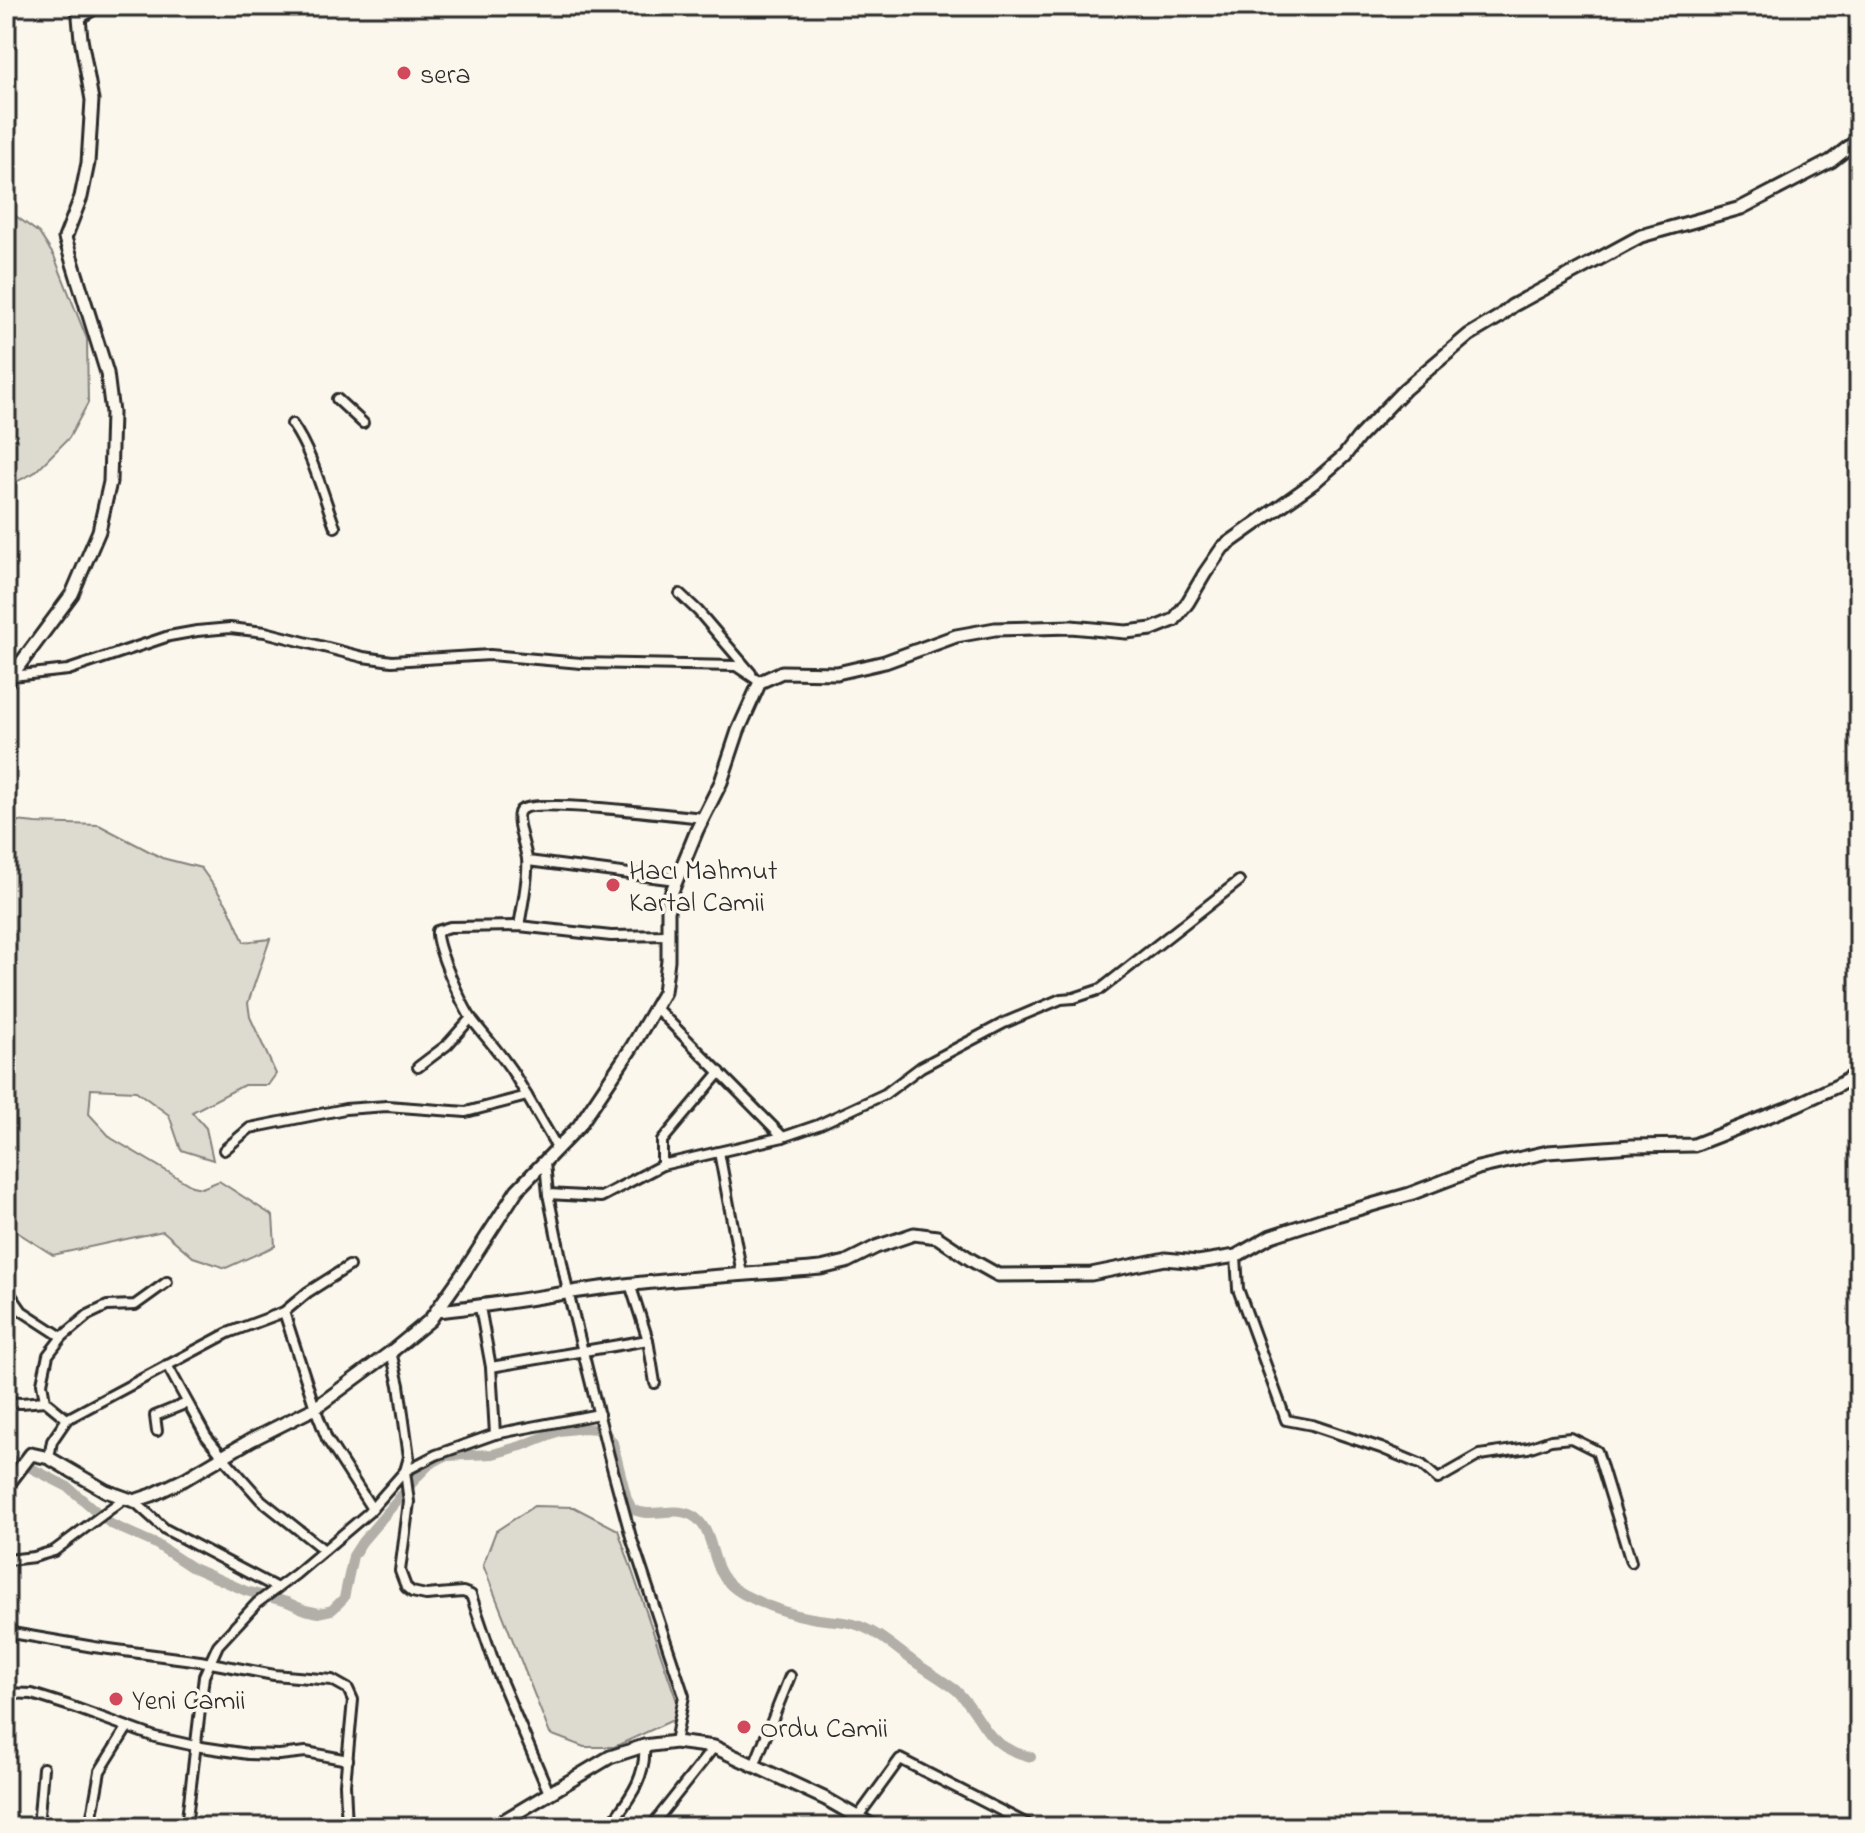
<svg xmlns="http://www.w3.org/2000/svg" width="1865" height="1833" font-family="'Indie Flower',sans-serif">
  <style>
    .green { fill: #dddad0; stroke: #84827e; stroke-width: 2 }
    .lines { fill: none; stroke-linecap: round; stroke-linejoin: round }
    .canal { stroke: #b1afa7; stroke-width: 10 }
    .street-casing { stroke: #2b2b2b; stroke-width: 14 }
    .secondary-casing { stroke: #2b2b2b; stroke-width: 17 }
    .street { stroke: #fbf7ec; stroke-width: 8 }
    .secondary { stroke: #fbf7ec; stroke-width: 11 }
    .poi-dot { fill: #d1495b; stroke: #fbf7ec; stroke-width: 3 }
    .labels { text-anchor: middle; stroke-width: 7; stroke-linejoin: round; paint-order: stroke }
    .poi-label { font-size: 28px; fill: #2b2b2b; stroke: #fbf7ec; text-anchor: start }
  </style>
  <rect width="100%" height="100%" fill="#fbf7ec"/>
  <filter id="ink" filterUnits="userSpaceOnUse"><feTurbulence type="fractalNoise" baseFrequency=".0125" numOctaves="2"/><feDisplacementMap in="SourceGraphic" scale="16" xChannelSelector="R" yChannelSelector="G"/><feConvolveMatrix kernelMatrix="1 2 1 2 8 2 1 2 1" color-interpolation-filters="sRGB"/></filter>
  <g filter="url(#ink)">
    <!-- green -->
    <g class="green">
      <path d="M6,209L39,233L54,256L87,339L88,403L69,438L34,473L6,487Z"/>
      <path d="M6,820L36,823L99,825L162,858L201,868L228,906L244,942L270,939L248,1003L250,1017L276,1074L268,1085H244L192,1112L206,1128L213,1160L181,1150L169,1115L136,1091L91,1089L89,1114L111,1138L192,1186L202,1188L219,1181L273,1216L275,1246L226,1268L193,1257L163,1231L53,1255L6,1225Z"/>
      <path d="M534,1506L574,1507L618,1530L682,1716L614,1747H584L550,1734L483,1565L496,1531Z"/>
    </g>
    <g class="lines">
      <!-- canal -->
      <g class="canal">
        <path d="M6,1458L12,1460"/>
        <path d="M31,1468L68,1487L111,1524L156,1544L191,1567L246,1591L287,1602L305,1610L319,1613L332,1610L344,1598L353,1556L362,1542L419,1475L430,1464L445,1456L493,1454L521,1446L559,1431L584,1428L597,1429L605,1432L613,1443L627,1499L632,1509C653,1520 677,1503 696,1518C719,1537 706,1574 743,1594C764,1605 789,1614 812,1618C826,1621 841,1620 854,1624C878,1631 896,1649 916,1663C929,1672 943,1680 956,1690C988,1721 980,1744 1031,1757"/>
      </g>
      <defs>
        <g id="street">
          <path d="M79,19L100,6"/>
          <path d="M337,399L363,423"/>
          <path d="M292,424C312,452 323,495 335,527"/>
          <path d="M680,594L698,611L751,673"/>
          <path d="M12,676L68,670L169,636L197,631L230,628L265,632L363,657L392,661L490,655L581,663L736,666L760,682"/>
          <path d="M528,861L676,880"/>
          <path d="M519,926C522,908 529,876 527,859C526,849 514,818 520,811C530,797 680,816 703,818"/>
          <path d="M655,1007L783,1137"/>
          <path d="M418,1067L447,1045L471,1018"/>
          <path d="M558,1149C543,1124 529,1099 514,1074C502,1055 487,1039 473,1021C463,1007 435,946 437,931L450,927L519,926L611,936L668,935"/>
          <path d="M224,1150L250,1128L345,1109L387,1106L466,1112L527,1096"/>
          <path d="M719,1152L742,1274"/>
          <path d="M545,1163L548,1194L568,1292L609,1456L631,1537L684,1696L675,1742"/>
          <path d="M662,1165V1141L720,1072"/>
          <path d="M548,1194L601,1197L662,1165L783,1137L818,1125L885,1094L921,1067L1004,1023L1061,999L1074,998L1101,989L1239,881"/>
          <path d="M1236,1256L1238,1289L1286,1420L1312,1425L1381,1448L1422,1465L1438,1479L1480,1455L1528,1448L1551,1440L1571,1438L1597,1451L1631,1562"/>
          <path d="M630,1284L648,1340L655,1383"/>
          <path d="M6,1288L22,1311L62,1337"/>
          <path d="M284,1312L308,1292L349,1266"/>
          <path d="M391,1352L399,1385L409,1457L405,1471L409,1502L400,1571L406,1587L412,1592L426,1595L463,1592L471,1595L497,1671L549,1793"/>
          <path d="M167,1365L206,1436L223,1457L261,1500L324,1550"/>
          <path d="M491,1367L648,1340"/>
          <path d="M45,1401L42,1383L48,1355L62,1337L88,1315L107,1306L135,1305L167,1282"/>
          <path d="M6,1402L21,1403L45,1401L67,1419"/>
          <path d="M157,1431L155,1416L187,1403"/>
          <path d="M495,1434L599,1414"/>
          <path d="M49,1458L52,1441L67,1419L228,1333L284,1312L315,1408L327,1439L372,1509"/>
          <path d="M134,1501L165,1529L277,1588"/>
          <path d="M8,1560L34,1557L54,1551L125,1498"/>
          <path d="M6,1632L94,1647L200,1661L274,1675L332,1680L348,1689L353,1700L345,1784L347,1827"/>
          <path d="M6,1693L32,1694L70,1706L155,1737L195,1746L248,1754L279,1755L306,1752L348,1760"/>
          <path d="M754,1766L790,1676"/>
          <path d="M38,1827L43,1768"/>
          <path d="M90,1827L100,1771L127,1728"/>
          <path d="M186,1827L204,1676L218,1645L257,1603L296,1574L368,1513L405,1471L436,1455L495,1434L491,1367L480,1307"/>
          <path d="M609,1827C627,1801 647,1779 644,1746"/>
          <path d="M653,1827L657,1819L714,1747"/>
          <path d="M856,1827L857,1818L900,1759L1033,1827"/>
        </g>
        <g id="secondary">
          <path d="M6,683L72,594L99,531L110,482L112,413L107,373L65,238L81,197L88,163L92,100L81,39L78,6"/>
          <path d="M437,1311C500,1305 562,1292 625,1285C690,1277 756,1274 821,1268L846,1262L876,1247L914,1234L937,1237L973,1261L998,1275L1091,1274L1165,1259L1198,1262L1236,1256L1271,1236L1326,1218L1410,1194L1478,1168L1548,1152L1632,1146L1694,1145L1796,1105L1837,1086L1859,1073"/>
          <path d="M6,1487L31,1454L49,1458L106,1491L134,1501L152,1495L185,1479L251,1440L315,1408L391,1352L430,1320L466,1269L517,1190L579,1126L632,1047L664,992L668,960V901L697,830L721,782L738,731L760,682L782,672L837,673L885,662L956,636L995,629L1071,627L1126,632L1152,629L1174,620L1188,602L1205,573L1223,547L1313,483L1344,456L1358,438L1405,389L1469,335L1499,317L1512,306L1641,236L1741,208L1831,161L1859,139"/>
          <path d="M493,1827L610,1757L644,1746L675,1742L714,1747L826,1799L875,1827"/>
        </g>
      </defs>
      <!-- street casing -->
      <use href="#street" class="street-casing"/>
      <!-- secondary casing -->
      <use href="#secondary" class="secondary-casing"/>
      <!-- street -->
      <use href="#street" class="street"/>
      <!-- secondary -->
      <use href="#secondary" class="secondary"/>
    </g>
  </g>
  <!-- markers -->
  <g class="poi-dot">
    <circle cx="404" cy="73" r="8"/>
    <circle cx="613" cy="885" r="8"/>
    <circle cx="116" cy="1699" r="8"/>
    <circle cx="744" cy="1727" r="8"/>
  </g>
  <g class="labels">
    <!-- poi labels -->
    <g class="poi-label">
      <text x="420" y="83">sera</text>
      <text x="629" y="879">Hacı Mahmut<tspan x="629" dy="32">Kartal Camii</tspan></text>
      <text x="132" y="1709">Yeni Camii</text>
      <text x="760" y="1737">Ordu Camii</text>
    </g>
  </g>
  <!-- margin -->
  <rect width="1865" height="1833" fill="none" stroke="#fbf7ec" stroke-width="32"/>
  <rect x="16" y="16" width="1833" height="1801" fill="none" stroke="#2b2b2b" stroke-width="3" filter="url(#ink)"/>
</svg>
